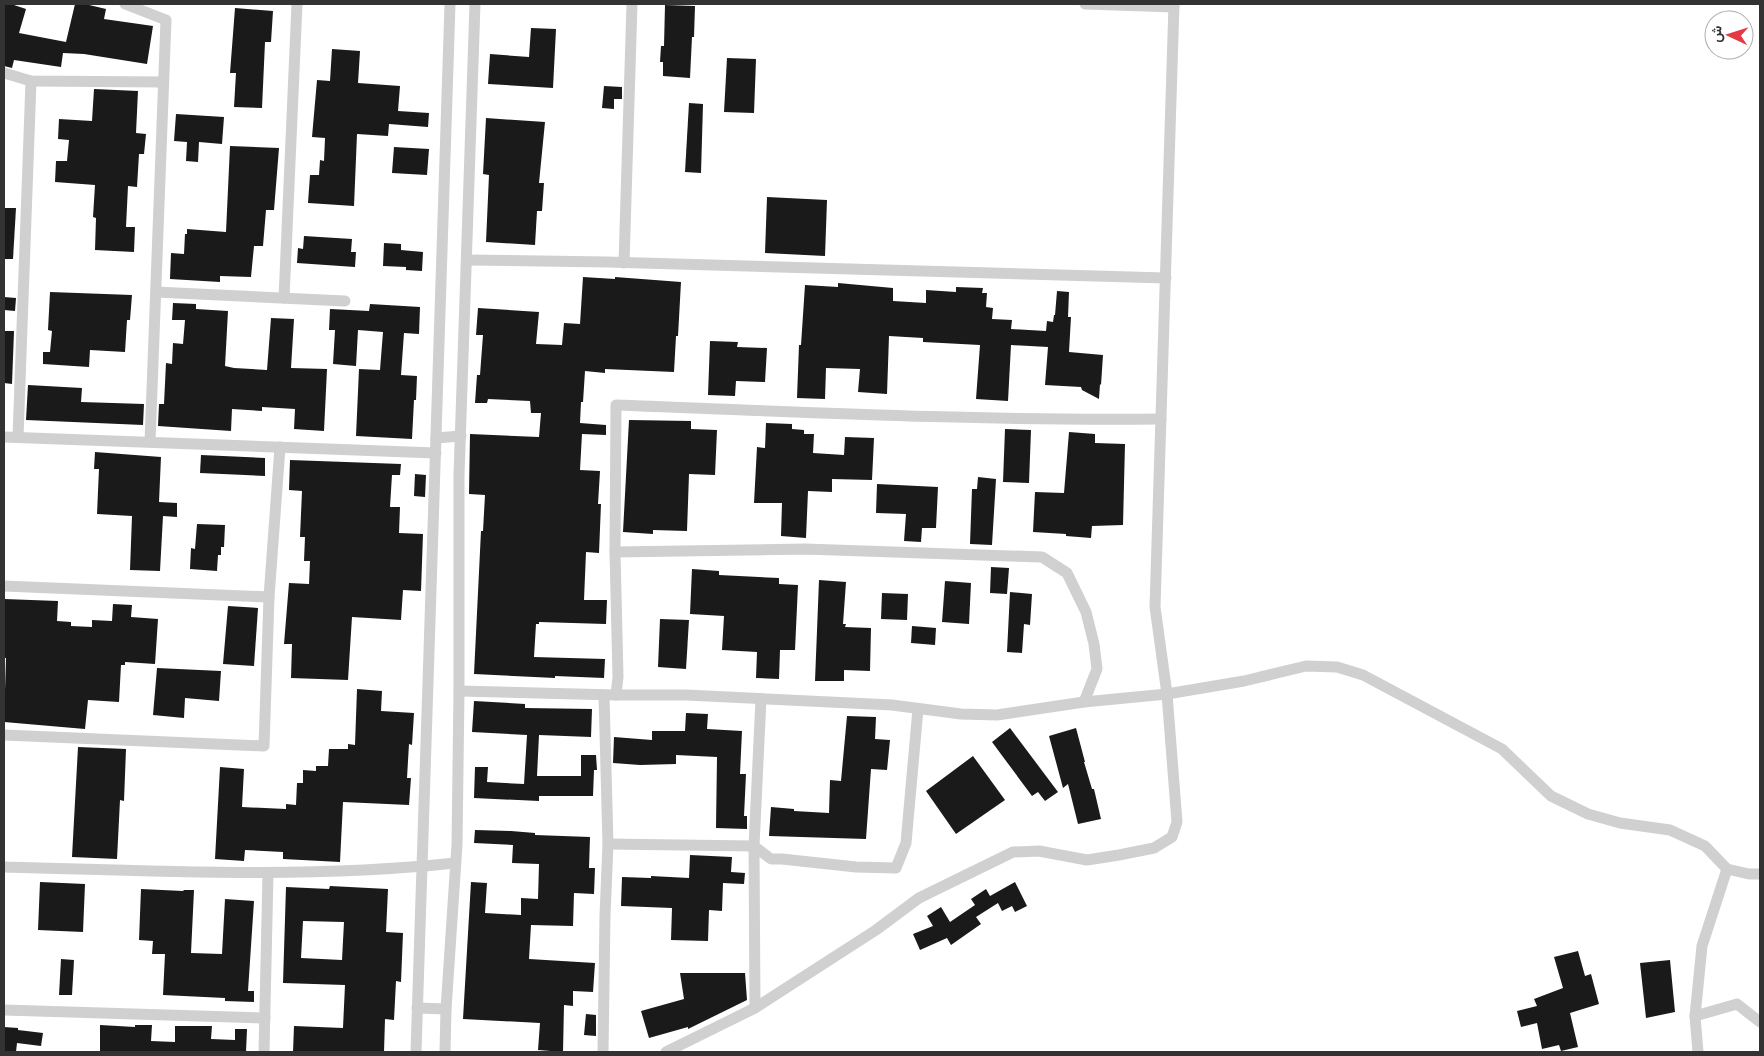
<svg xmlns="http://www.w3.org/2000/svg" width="1764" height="1056" font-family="Helvetica,Vazirmatn,sans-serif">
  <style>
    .building { fill: #1a1a1a; fill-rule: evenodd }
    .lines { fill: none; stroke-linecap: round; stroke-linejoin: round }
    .minor { stroke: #d0d0d0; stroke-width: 11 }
  </style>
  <rect width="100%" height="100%" fill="#fff"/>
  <!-- building -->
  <g class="building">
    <path d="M4,4H11L26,9L19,33L66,42L75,4H85L106,9L104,19L153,26L147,64L84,54L63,53L61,67L14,60L12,68L4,66Z"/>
    <path d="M665,5L695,6L694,37H692L690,78L663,76V62H660L661,46H664Z"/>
    <path d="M235,8L273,11L271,42H265L262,108L234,107L236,73H230Z"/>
    <path d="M531,28L556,29L553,88L488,84L490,54L529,57Z"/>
    <path d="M332,49L360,51L358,83L400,86L398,111L429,113L428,127L389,124L388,136L357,134L354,206L308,203L310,175H319L320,160L324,161L325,138L312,137L317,80L330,81Z"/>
    <path d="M727,58L756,59L754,113L724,112Z"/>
    <path d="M604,86L622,87V99H614V109L602,108Z"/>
    <path d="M94,89L138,91L136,133L146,134L144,154H139L137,187L128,186L126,227H135L134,252L95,250L96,218L93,217L95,185L55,182L56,161H67L69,140L58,139L59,119L92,121Z"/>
    <path d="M689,103L703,104L701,173L685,172Z"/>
    <path d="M176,114L224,117L222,144L199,142L198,162L186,161L187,142L174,141Z"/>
    <path d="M486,118L545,122L539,183H544L542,211H537L535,245L486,242L489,175L483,174Z"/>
    <path d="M230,146L279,148L274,210H266L263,246H254L251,277L220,276V282L170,279L171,253L184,254L185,234H187V229L226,232Z"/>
    <path d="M394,147L429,149L427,175L392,173Z"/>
    <path d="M767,197L827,200L825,256L765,253Z"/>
    <path d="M4,208H16L13,259H4Z"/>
    <path d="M304,236L352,239L351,252H356L355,267L297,263L298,248L303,249Z"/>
    <path d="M384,243L401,244V250L423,252L422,271L406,270V267L383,266Z"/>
    <path d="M583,277L615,279V277L681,282L678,336H676L674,372L605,369V373L585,371L583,402H581L580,423L606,425V435L582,434L580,470L600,471L598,504H601L599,553L586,552L584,600H607L606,624L539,622V624H536L534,657L605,659L604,678L555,676V678L474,674L481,531H483L485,495L469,494L470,434L539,437L541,413H531L530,401L488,399L487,403H475L477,375H480L483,335H476L478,308L539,312L536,344L562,345L564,323L580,324Z"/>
    <path d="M838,283L893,288V301L926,303V290L956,292V287L983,288L982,293H987L986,307L993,308L992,319L1012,320L1011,329L1046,331L1047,321L1053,322L1054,315H1055L1057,291L1069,292L1068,317H1071L1069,352L1103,355L1101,385L1100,384L1099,399L1082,390L1081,387L1045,385L1048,347L1011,345L1008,401L976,399L980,345L923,342V338L889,336L887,394L858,392L860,369L826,368L825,399L797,398L799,345H801L805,285L838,287Z"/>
    <path d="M50,292L132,295L130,320H127L125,352L90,350L89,367L43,364V352H50L52,331L48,330Z"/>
    <path d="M4,297L16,298L15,311L4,310Z"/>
    <path d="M173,303L196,304V309L228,311L225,366L234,368L267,370L271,318L294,319L291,368L327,369L324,431L294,429L295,409L262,407V411L232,409L231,431L158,426L159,404H164L166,363L172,364L173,343L183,344L185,320H172Z"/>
    <path d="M370,304L420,307L419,334L404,333L401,375L417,376L416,400H414L412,439L356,436L359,369L380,370L383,332L358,330L356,366L333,364L335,330H329L330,309L369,311Z"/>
    <path d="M4,331H14L12,384L4,383Z"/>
    <path d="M710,341L738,342L737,347L767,348L765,382L736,381L735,396L708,395Z"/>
    <path d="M28,385L82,388L81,402L144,404L143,425L26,420Z"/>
    <path d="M629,420L691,421V429L717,430L715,475L689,474L687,531L653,530V534L623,532Z"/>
    <path d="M766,423L792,424V429L804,430V434H814L813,453L844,455L845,437L874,438L872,480L832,479V492L808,491L806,538L781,536L782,503H754L757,447L765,448Z"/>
    <path d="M1005,429L1031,430L1029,483L1003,482Z"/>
    <path d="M1069,432L1095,434V443L1125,444L1123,525L1092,526L1091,538L1066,536V534L1033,532L1035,492L1064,493Z"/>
    <path d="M95,452L161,457L159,502L177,503V517L163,516L160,571L130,570L132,516L97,514L99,469H94Z"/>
    <path d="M201,455L265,458V476L200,473Z"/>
    <path d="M290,460L401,464L400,475H392L390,507H400L399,533L423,534L421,591L403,590L401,620L352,617L348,680L291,678L292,644H284L289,583L309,584L310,561H304L305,537H300L302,491L289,490Z"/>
    <path d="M415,474L426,475L425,497L414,496Z"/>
    <path d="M978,477L996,479L992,545L970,544L972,489H977Z"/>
    <path d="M877,484L938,487L936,528H922L921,542L904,541L906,514L876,513Z"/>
    <path d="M197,524L225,525L224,547H221V555H218L217,571L190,569L191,548L195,549Z"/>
    <path d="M991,567L1009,568L1007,594L990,593Z"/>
    <path d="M692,569L719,571V575L779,578V584L798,585L795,650H780L779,679L756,678L757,652L722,650L724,616L690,614Z"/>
    <path d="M819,580L846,582L843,624H846L845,627L871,628L870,671L844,670V681H815Z"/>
    <path d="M945,581L971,583L969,624L942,622Z"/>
    <path d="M1010,592L1032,594L1030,625L1024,624L1022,653L1007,652Z"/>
    <path d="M882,593L908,594L907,620L881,619Z"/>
    <path d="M4,599L58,601L57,621L71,622V626L92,627V620L112,621L113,604L132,605L131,617L158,619L155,664L125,662V665H121L119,702L88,700L85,729L4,722L6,658H4Z"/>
    <path d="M228,606L258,608L254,666L223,664Z"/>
    <path d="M660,619L689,620L686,669L658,667Z"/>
    <path d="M912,626L936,628L935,645L911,643Z"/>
    <path d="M157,668L221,671L219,701L185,698L184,718L153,715Z"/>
    <path d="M357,689L382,691L381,711L414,713L412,745L409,744L407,778H411L409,805L343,802L340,862L283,859V852L245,850L244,861L215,859L220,767L244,769L242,807L286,809V804L296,805L297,783H303V770L316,771V766H328L329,749H348V744L355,745Z"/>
    <path d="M474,701L525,704V708L592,709L591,737L539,735L537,776H581V755H596L597,770H594L593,796H539V801L474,798L475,767H488L487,782L524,784L527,735L472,732Z"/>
    <path d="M686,713L708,714L707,729L742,731L740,774H746L744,816H747V829L716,828L717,757L676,755V764L640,765L613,763L614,737L652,740V731H685Z"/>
    <path d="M847,716L876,717L875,739L890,740L887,770L871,769L866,839L769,836L771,807L794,809V811L829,813L830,780L841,781Z"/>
    <path d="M1010,728L1058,792L1045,801L1038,792L1032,796L992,742Z"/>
    <path d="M1076,728L1085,762H1084L1092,789H1094L1101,819L1078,824L1068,784L1063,788L1049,736Z"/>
    <path d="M78,747L126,749L124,801L120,800L117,859L72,857Z"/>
    <path d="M973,756L1005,800L956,834L926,791Z"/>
    <path d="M475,830L511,831L535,833V835L590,837L589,868H595L594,894L574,893L573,926L531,925L529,959L595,963L593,992L573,991V1006L564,1005L563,1052L538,1050L540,1023L463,1019L471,882L487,883L485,913L521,915V898L538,899L539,864L512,863L513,845L474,843Z"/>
    <path d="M690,855L732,857L731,872L745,873L744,884L723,883L722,911L709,910L708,941L671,940L672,908L621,906L622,877L651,878V876L689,878Z"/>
    <path d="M40,882L85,884L83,932L38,930Z"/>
    <path d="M1015,882L1027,906L1015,912L1012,906L1002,911L998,903L976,917L981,924L951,945L947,938L920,950L913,934L933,926L927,916L941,907L950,922L975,905L971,899L986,889L990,896Z"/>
    <path d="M330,886L388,889L386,932L403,933L401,982L396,981L394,1020L385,1019L384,1052H293L294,1026L343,1028L345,985L283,983L286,887L329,889ZM303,921L344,922L342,960L301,958Z"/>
    <path d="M141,889L183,891L184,890H194L191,953L222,954L225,899L254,901L248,991H254V1002L225,1001V998L163,995L165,954H152L153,941L139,940Z"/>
    <path d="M1578,951L1585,976L1591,974L1599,1004L1570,1013L1578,1047L1561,1051L1559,1045L1542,1049L1537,1023L1521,1027L1517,1011L1537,1006L1534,999L1563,988L1554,957Z"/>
    <path d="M61,959L74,960L72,995H59Z"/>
    <path d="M1670,960L1675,1012L1646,1018L1640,963Z"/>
    <path d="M680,973H745L747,1000L688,1029V1027L649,1038L641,1011L684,999Z"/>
    <path d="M586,1014L596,1015V1036L584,1035Z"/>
    <path d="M100,1025L135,1027V1025H152L151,1041L175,1042V1026H212L211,1039L235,1040V1029H247L246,1052H100Z"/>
    <path d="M4,1027L18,1028V1030L43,1033L41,1046L17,1043L16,1052H4Z"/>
  </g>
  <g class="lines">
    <!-- minor -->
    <g class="minor">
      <path d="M125,4L166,20L150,442"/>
      <path d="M1085,4L1174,7"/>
      <path d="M1174,4L1155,607L1167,694L1244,681L1306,666L1337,667L1363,675L1502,749L1551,796L1588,814L1620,823L1670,830L1705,846L1727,869L1749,874H1760"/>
      <path d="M4,73L31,81L163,82"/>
      <path d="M467,260L607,262L1166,278"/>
      <path d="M624,263L632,4"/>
      <path d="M156,292L345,301"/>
      <path d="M284,298L297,4"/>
      <path d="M4,437L436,453"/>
      <path d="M18,437L31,81"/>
      <path d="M436,438L461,436"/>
      <path d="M615,552L805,549L1042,557L1067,573L1086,612L1094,644L1097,669L1084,702"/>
      <path d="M4,586L269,597L280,447"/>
      <path d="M459,691L616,695L618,677L615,552L616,405C798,412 980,421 1161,419"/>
      <path d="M616,695H686L892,705L961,714L997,715L1084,702L1167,694L1177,822L1172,837L1154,848L1119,855L1087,860L1039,851L1013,852L919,898L876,930L755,1008L666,1052"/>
      <path d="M4,735L264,746L269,597"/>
      <path d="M608,844L754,846L771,859H782L856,867L896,868L906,843L918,709"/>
      <path d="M4,867C154,871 305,879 455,863"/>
      <path d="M417,1008L446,1009"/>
      <path d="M755,1008L754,846L761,699"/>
      <path d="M4,1010L265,1018"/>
      <path d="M1695,1016L1737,1004L1760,1022"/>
      <path d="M264,1052L268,874"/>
      <path d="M416,1052L450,4"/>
      <path d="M445,1052L446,1009L457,845L459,691V475L475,4"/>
      <path d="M603,1052L605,915L608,844L604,695"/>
      <path d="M1698,1052L1695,1016L1702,946L1727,869"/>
    </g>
  </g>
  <!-- border -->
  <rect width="1764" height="1056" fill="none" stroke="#333333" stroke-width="10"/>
  <!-- north arrow -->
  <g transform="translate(1729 35) rotate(274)"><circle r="24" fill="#ffffff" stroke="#adadad"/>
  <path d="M0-4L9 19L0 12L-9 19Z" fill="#e63946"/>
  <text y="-8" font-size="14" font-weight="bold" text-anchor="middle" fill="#333333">ش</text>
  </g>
</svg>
